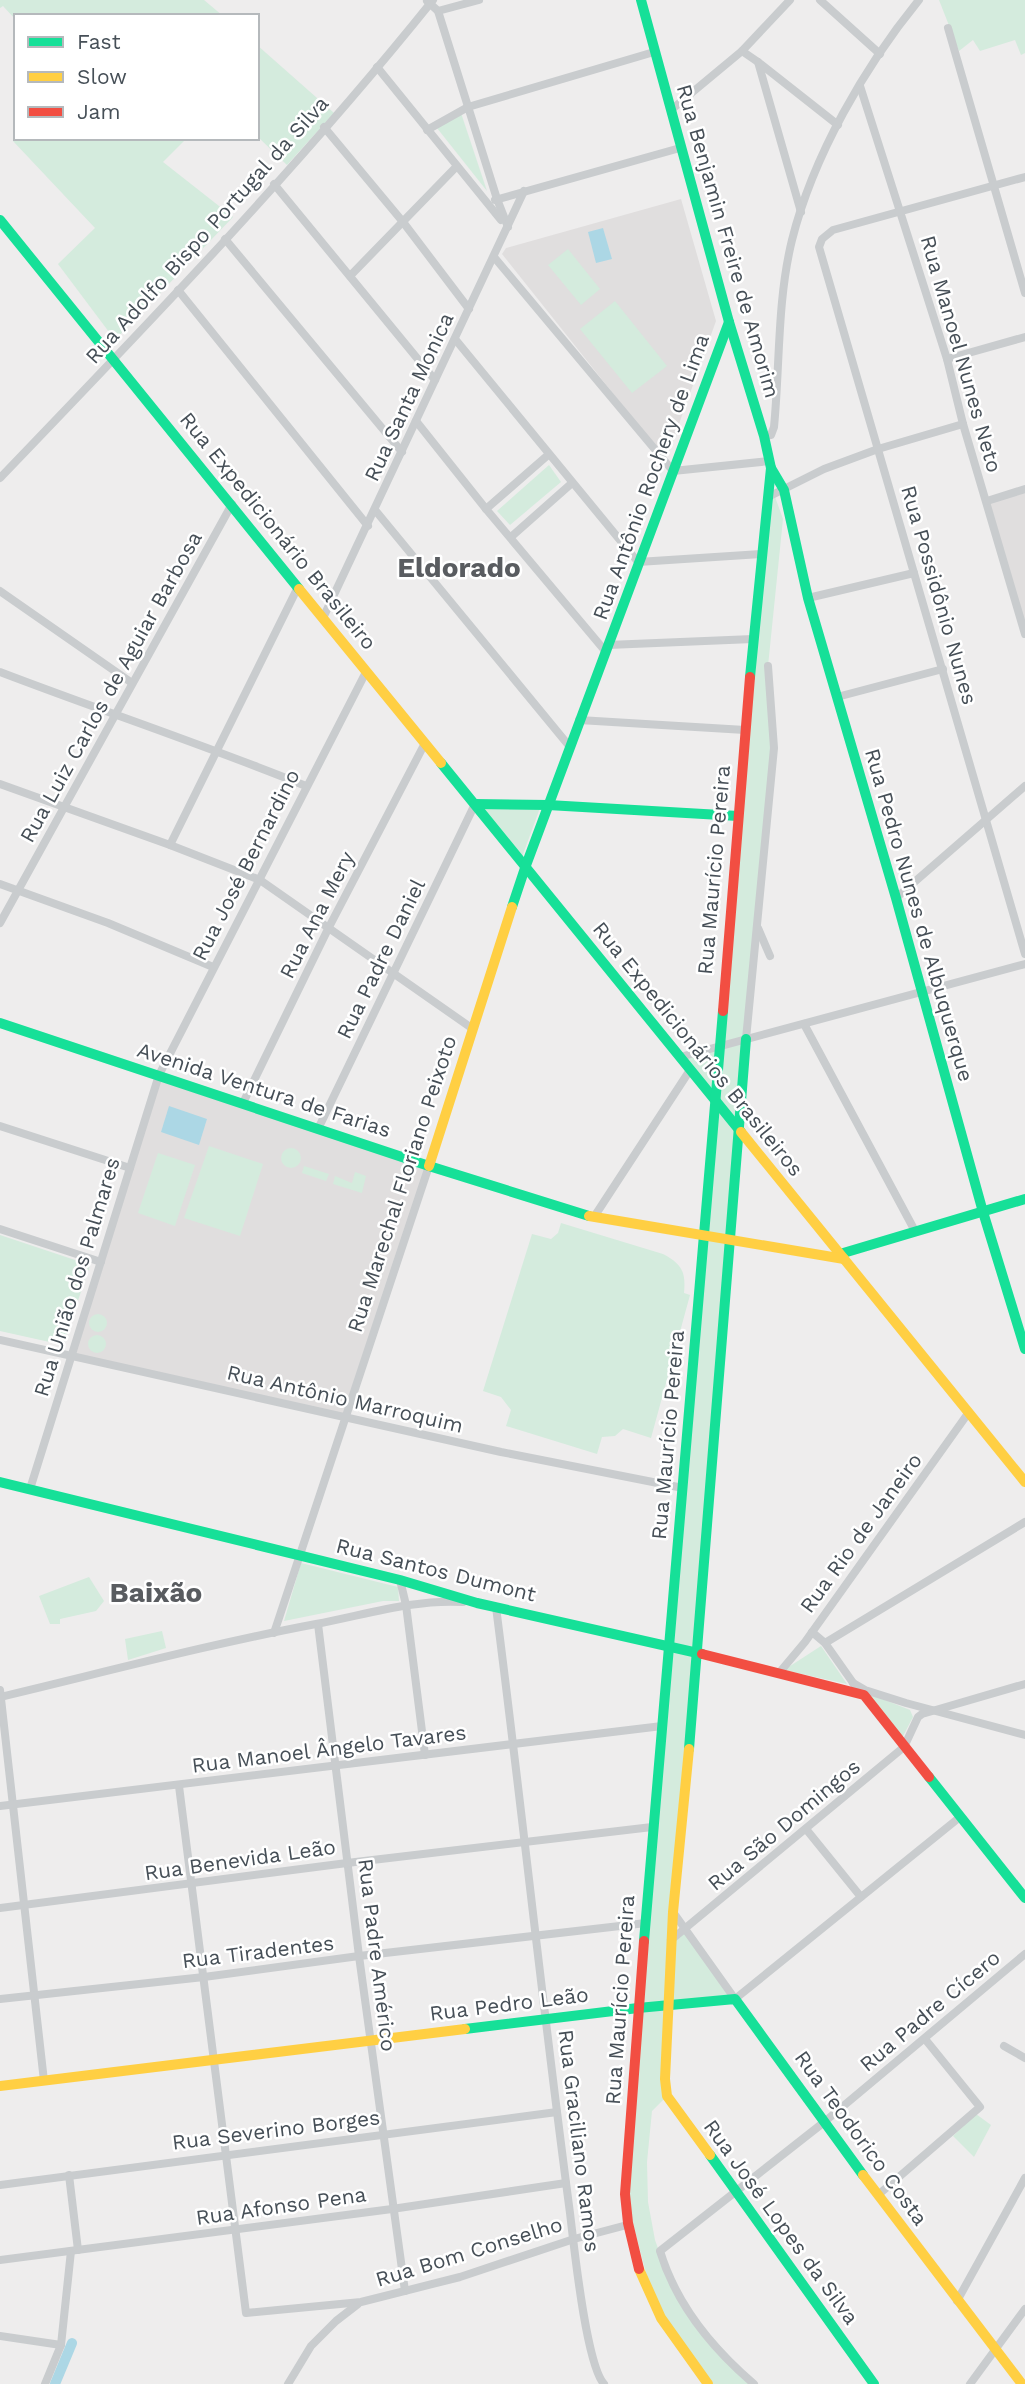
<svg xmlns="http://www.w3.org/2000/svg" width="1025" height="2384" font-family="'Work Sans',sans-serif">
  <style>
    .education { fill: #e0dede }
    .green { fill: #d4ebdd }
    .water { fill: #acd7e5 }
    .lines { fill: none; stroke-linecap: round; stroke-linejoin: round }
    .canal { stroke: #acd7e5; stroke-width: 10 }
    .street { stroke: #c9ccce; stroke-width: 8 }
    .fast { stroke: #16e098; stroke-width: 10 }
    .slow { stroke: #ffcf43; stroke-width: 10 }
    .jam { stroke: #f24e42; stroke-width: 10 }
    .labels { text-anchor: middle; stroke-width: 5; stroke-linejoin: round; paint-order: stroke }
    .street-label { font-size: 21px; fill: #464f57; stroke: #fff }
    .district-label { font-size: 28px; font-weight: bold; fill: #595c60; stroke: #fff }
  </style>
  <rect width="100%" height="100%" fill="#eeeded"/>
  <!-- education -->
  <g class="education">
    <path d="M681,199L716,321L666,460L502,254L506,248Z"/>
    <path d="M1025,489V634L987,501Z"/>
    <path d="M159,1075L429,1166L347,1417L70,1356Z"/>
  </g>
  <!-- green -->
  <g class="green">
    <path d="M0,0H204L223,16H16V20L3,6L0,8Z"/>
    <path d="M939,0H1025V53L1021,55L1015,40L980,51L973,40L959,51Z"/>
    <path d="M257,45L334,113L287,165L257,136Z"/>
    <path d="M461,113L487,191L437,128Z"/>
    <path d="M16,138H187L163,162L233,217L115,340L58,264L95,228L13,141Z"/>
    <path d="M568,249L600,289L581,305L548,265Z"/>
    <path d="M615,301L667,366L632,393L580,329Z"/>
    <path d="M549,465L561,482L510,525L497,511Z"/>
    <path d="M774,494L783,519L768,666L774,748L672,1939L686,1929L735,1999L668,2006L667,2096L652,2111L647,2162L648,2202L655,2240L664,2265L689,2311L754,2384H708L658,2318L625,2194L715,1101L680,1057L719,1046L753,639Z"/>
    <path d="M481,808H540L522,857Z"/>
    <path d="M209,1146L263,1164L240,1236L184,1218Z"/>
    <circle cx="291" cy="1158" r="10"/>
    <path d="M158,1153L195,1165L175,1226L138,1213Z"/>
    <path d="M304,1166L329,1174L326,1181L302,1173Z"/>
    <path d="M355,1172L366,1176L362,1193L333,1184L335,1176L352,1183Z"/>
    <path d="M561,1223L663,1254C682,1264 686,1272 684,1293L690,1295L651,1438L623,1429L615,1436L602,1437L597,1454L506,1426L511,1410L501,1397L483,1391L532,1234L551,1239L558,1233Z"/>
    <path d="M0,1235L90,1265L63,1345L0,1331Z"/>
    <circle cx="98" cy="1323" r="9"/>
    <circle cx="97" cy="1344" r="9"/>
    <path d="M301,1563L398,1587L399,1601H383L284,1621Z"/>
    <path d="M89,1577L104,1601L96,1611L60,1619V1624H50L39,1596Z"/>
    <path d="M162,1631L166,1648L128,1660L125,1639Z"/>
    <path d="M821,1646L847,1684L784,1670Z"/>
    <path d="M860,1690L910,1710L913,1717L902,1738Z"/>
    <path d="M976,2114L991,2125L974,2157L953,2136Z"/>
  </g>
  <!-- water -->
  <g class="water">
    <path d="M603,228L612,259L596,263L588,232Z"/>
    <path d="M169,1106L207,1119L199,1145L161,1132Z"/>
  </g>
  <g class="lines">
    <!-- canal -->
    <path class="canal" d="M55,2384L72,2343"/>
    <!-- street -->
    <g class="street">
      <path d="M820,0L880,54"/>
      <path d="M427,1L438,11L497,199L508,227"/>
      <path d="M438,11L479,0"/>
      <path d="M948,28L1025,293"/>
      <path d="M742,51L758,62L801,212"/>
      <path d="M758,62L838,125"/>
      <path d="M377,67L501,220"/>
      <path d="M860,86L947,359L963,424L1025,634"/>
      <path d="M671,110L742,51L790,0"/>
      <path d="M324,127L403,222L469,309"/>
      <path d="M427,130L468,107L654,52"/>
      <path d="M1025,177L833,230L822,239L819,247L1025,954"/>
      <path d="M274,184L435,380"/>
      <path d="M495,200L680,148"/>
      <path d="M225,239L402,452"/>
      <path d="M494,257L673,471L770,461"/>
      <path d="M350,276L457,166"/>
      <path d="M178,290L368,526"/>
      <path d="M455,339L638,562L761,554"/>
      <path d="M947,359L1025,337"/>
      <path d="M416,421L486,509L606,652"/>
      <path d="M764,436L771,435L774,427C780,365 777,301 792,240C813,156 865,66 919,0"/>
      <path d="M0,478C148,324 299,167 433,0"/>
      <path d="M768,497L824,469L878,449L963,424"/>
      <path d="M987,501L1025,489"/>
      <path d="M486,509L548,455"/>
      <path d="M375,510L570,747"/>
      <path d="M511,537L572,483"/>
      <path d="M0,591L132,683"/>
      <path d="M808,598L914,573"/>
      <path d="M323,618L524,191"/>
      <path d="M608,645L753,639"/>
      <path d="M0,672C102,711 205,745 306,786"/>
      <path d="M837,697L943,669"/>
      <path d="M579,720L745,730"/>
      <path d="M0,784L170,845L260,880L473,1029"/>
      <path d="M170,845L298,587"/>
      <path d="M0,884L108,923L213,967"/>
      <path d="M896,898L1025,786"/>
      <path d="M0,923L232,504"/>
      <path d="M758,928L770,956"/>
      <path d="M804,1024L915,1231"/>
      <path d="M746,1039L774,748L768,666"/>
      <path d="M680,1057L1025,964"/>
      <path d="M243,1103L328,929L424,745"/>
      <path d="M0,1126L130,1168"/>
      <path d="M318,1129L475,804"/>
      <path d="M594,1217L690,1070"/>
      <path d="M0,1229L101,1262"/>
      <path d="M0,1340L501,1452L683,1488"/>
      <path d="M30,1489L159,1075L366,672"/>
      <path d="M400,1580L406,1605L425,1755"/>
      <path d="M496,1607C522,1809 543,2011 570,2213C574,2246 586,2364 604,2384"/>
      <path d="M318,1624L359,1956L405,2291"/>
      <path d="M812,1632L825,1643L856,1687"/>
      <path d="M274,1633L429,1166"/>
      <path d="M825,1643L1025,1522"/>
      <path d="M779,1673L805,1642L969,1412"/>
      <path d="M853,1683L865,1690L906,1703L1025,1735"/>
      <path d="M0,1690L44,2081"/>
      <path d="M0,1697C105,1672 210,1644 316,1624C365,1615 413,1599 463,1602"/>
      <path d="M179,1786L246,2313L361,2302L460,2277L574,2239L627,2225"/>
      <path d="M0,1806L662,1726"/>
      <path d="M806,1829L861,1897"/>
      <path d="M0,1908L347,1863L652,1827"/>
      <path d="M673,1912L735,1999L960,1817"/>
      <path d="M671,1940L904,1747L918,1717L922,1714L1025,1684"/>
      <path d="M0,1999L204,1977L359,1956L646,1923"/>
      <path d="M1004,2046L1025,2058"/>
      <path d="M69,2175L78,2250"/>
      <path d="M0,2185L557,2112"/>
      <path d="M878,2195L980,2107L925,2039"/>
      <path d="M0,2260L392,2209L566,2183"/>
      <path d="M957,2301L1025,2178"/>
      <path d="M0,2336L61,2345"/>
      <path d="M45,2384L61,2345L71,2251"/>
      <path d="M288,2384L311,2346L336,2321L358,2304"/>
      <path d="M754,2384C713,2349 676,2304 660,2251L823,2123L1025,1954"/>
      <path d="M970,2384L1025,2309"/>
    </g>
    <!-- fast -->
    <g class="fast">
      <path d="M641,0L729,322L764,436L771,468L750,677"/>
      <path d="M0,220L299,589"/>
      <path d="M771,468L784,490L808,598L896,898L983,1212L1025,1349"/>
      <path d="M441,763L741,1132"/>
      <path d="M475,804L548,805L738,816"/>
      <path d="M512,907L525,868L729,322"/>
      <path d="M0,1023L429,1166L589,1216"/>
      <path d="M840,1254L1025,1199"/>
      <path d="M0,1482L400,1580L477,1603L702,1654"/>
      <path d="M689,1749L746,1039"/>
      <path d="M929,1777L1025,1898"/>
      <path d="M644,1941L723,1011"/>
      <path d="M465,2029L638,2008L735,1999L863,2175"/>
      <path d="M710,2155L874,2384"/>
    </g>
    <!-- slow -->
    <g class="slow">
      <path d="M299,589L441,763"/>
      <path d="M741,1132L1025,1482"/>
      <path d="M429,1166L512,907"/>
      <path d="M589,1216L844,1259"/>
      <path d="M689,1749L673,1912L665,2079L667,2096L710,2155"/>
      <path d="M0,2086L465,2029"/>
      <path d="M863,2175L1022,2384"/>
      <path d="M639,2269L661,2318L708,2384"/>
    </g>
    <!-- jam -->
    <g class="jam">
      <path d="M723,1011L750,677"/>
      <path d="M702,1654L864,1695L929,1777"/>
      <path d="M639,2269L628,2223L625,2194L644,1941"/>
    </g>
  </g>
  <g class="labels">
    <!-- street labels -->
    <g class="street-label">
      <text transform="translate(207 230) rotate(-48)" y="7">Rua Adolfo Bispo Portugal da Silva</text>
      <text transform="translate(728 241) rotate(74)" y="7">Rua Benjamin Freire de Amorim</text>
      <text transform="translate(961 354) rotate(74)" y="7">Rua Manoel Nunes Neto</text>
      <text transform="translate(409 397) rotate(-65)" y="7">Rua Santa Monica</text>
      <text transform="translate(651 477) rotate(-70)" y="7">Rua Antônio Rochery de Lima</text>
      <text transform="translate(278 531) rotate(51)" y="7">Rua Expedicionário Brasileiro</text>
      <text transform="translate(939 595) rotate(74)" y="7">Rua Possidônio Nunes</text>
      <text transform="translate(111 687) rotate(-61)" y="7">Rua Luiz Carlos de Aguiar Barbosa</text>
      <text transform="translate(246 865) rotate(-63)" y="7">Rua José Bernardino</text>
      <text transform="translate(714 870) rotate(-85)" y="7">Rua Maurício Pereira</text>
      <text transform="translate(317 915) rotate(-63)" y="7">Rua Ana Mery</text>
      <text transform="translate(919 915) rotate(74)" y="7">Rua Pedro Nunes de Albuquerque</text>
      <text transform="translate(381 959) rotate(-64)" y="7">Rua Padre Daniel</text>
      <text transform="translate(698 1049) rotate(51)" y="7">Rua Expedicionários Brasileiros</text>
      <text transform="translate(264 1090) rotate(18)" y="7">Avenida Ventura de Farias</text>
      <text transform="translate(402 1184) rotate(-72)" y="7">Rua Marechal Floriano Peixoto</text>
      <text transform="translate(77 1277) rotate(-73)" y="7">Rua União dos Palmares</text>
      <text transform="translate(345 1399) rotate(13)" y="7">Rua Antônio Marroquim</text>
      <text transform="translate(668 1435) rotate(-85)" y="7">Rua Maurício Pereira</text>
      <text transform="translate(861 1533) rotate(-54)" y="7">Rua Rio de Janeiro</text>
      <text transform="translate(436 1570) rotate(14)" y="7">Rua Santos Dumont</text>
      <text transform="translate(329 1749) rotate(-7)" y="7">Rua Manoel Ângelo Tavares</text>
      <text transform="translate(784 1825) rotate(-40)" y="7">Rua São Domingos</text>
      <text transform="translate(240 1860) rotate(-8)" y="7">Rua Benevida Leão</text>
      <text transform="translate(258 1952) rotate(-7)" y="7">Rua Tiradentes</text>
      <text transform="translate(377 1955) rotate(83)" y="7">Rua Padre Américo</text>
      <text transform="translate(620 2000) rotate(-86)" y="7">Rua Maurício Pereira</text>
      <text transform="translate(509 2004) rotate(-7)" y="7">Rua Pedro Leão</text>
      <text transform="translate(930 2011) rotate(-40)" y="7">Rua Padre Cícero</text>
      <text transform="translate(276 2130) rotate(-7)" y="7">Rua Severino Borges</text>
      <text transform="translate(861 2138) rotate(54)" y="7">Rua Teodorico Costa</text>
      <text transform="translate(579 2141) rotate(83)" y="7">Rua Graciliano Ramos</text>
      <text transform="translate(281 2206) rotate(-8)" y="7">Rua Afonso Pena</text>
      <text transform="translate(781 2222) rotate(54)" y="7">Rua José Lopes da Silva</text>
      <text transform="translate(469 2252) rotate(-17)" y="7">Rua Bom Conselho</text>
    </g>
    <!-- district labels -->
    <g class="district-label">
      <text x="459" y="577">Eldorado</text>
      <text x="156" y="1602">Baixão</text>
    </g>
  </g>
  <!-- legend -->
  <rect x="14" y="14" width="245" height="126" fill="#ffffff" stroke="#b5b9bc" stroke-width="2"/>
  <rect x="28" y="37" width="35" height="10" fill="#16e098" stroke="#b5b9bc" stroke-width="2"/>
  <text x="77" y="49" font-size="21" fill="#464f57">Fast</text>
  <rect x="28" y="72" width="35" height="10" fill="#ffcf43" stroke="#b5b9bc" stroke-width="2"/>
  <text x="77" y="84" font-size="21" fill="#464f57">Slow</text>
  <rect x="28" y="107" width="35" height="10" fill="#f24e42" stroke="#b5b9bc" stroke-width="2"/>
  <text x="77" y="119" font-size="21" fill="#464f57">Jam</text>
</svg>
